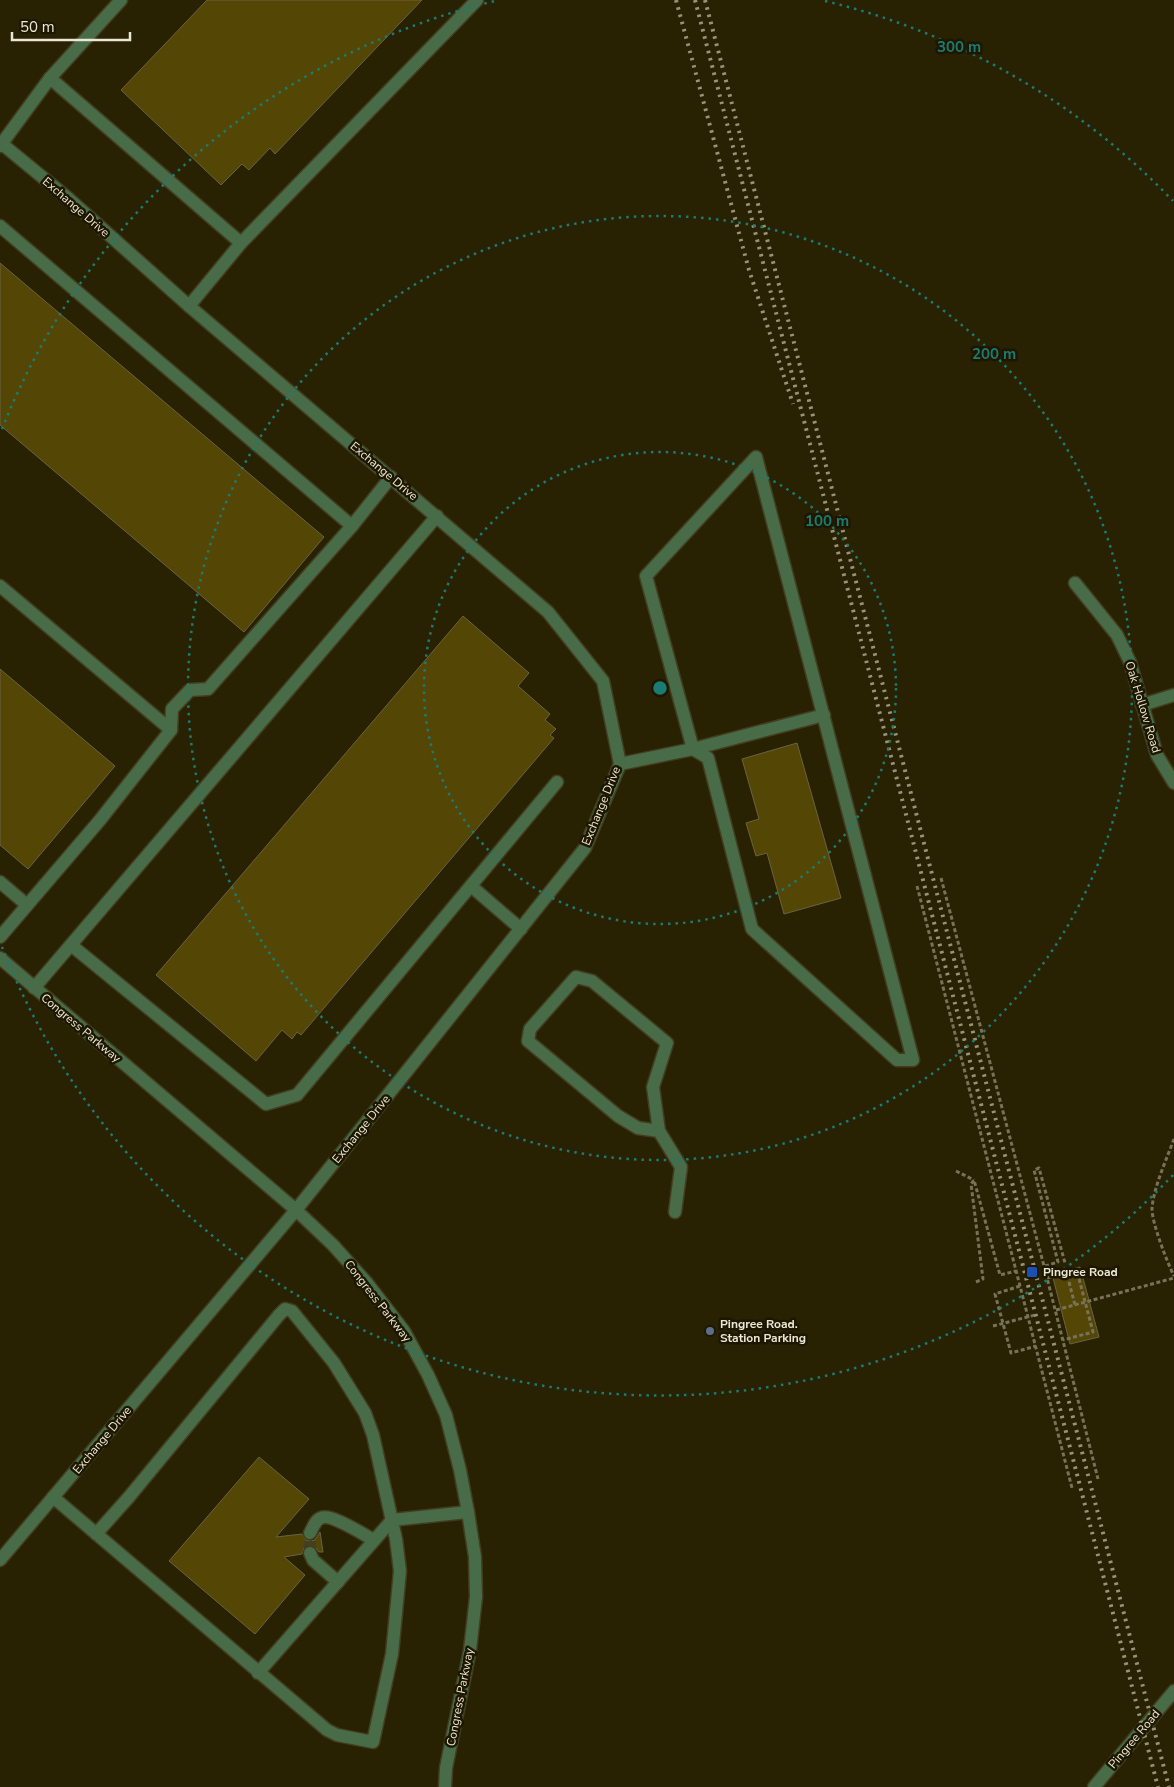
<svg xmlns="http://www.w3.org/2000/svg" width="1174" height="1787" font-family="'Nunito Sans',sans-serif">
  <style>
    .building { fill: #544705; stroke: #6a6343 }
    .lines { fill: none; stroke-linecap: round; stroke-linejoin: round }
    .minor-tunnel { stroke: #453f22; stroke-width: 12; stroke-dasharray: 12 6; stroke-linecap: butt }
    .minor-casing { stroke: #433d20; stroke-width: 15 }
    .path { stroke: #787259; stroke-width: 3; stroke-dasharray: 4 2.5; stroke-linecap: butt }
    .minor { stroke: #476c47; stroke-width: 12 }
    .rail { stroke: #98927b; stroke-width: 4; stroke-dasharray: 2.5 5; stroke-linecap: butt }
    .ring { fill: none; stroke: #1a7c73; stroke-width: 2.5; stroke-dasharray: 2.5 5 }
    .transit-dot { fill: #1a4fb4; stroke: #1e1700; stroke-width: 2 }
    .service-dot { fill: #5c6f8a; stroke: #1e1700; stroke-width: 2 }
    .labels { text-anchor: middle; stroke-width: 5; stroke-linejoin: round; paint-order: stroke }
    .street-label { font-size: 12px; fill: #ebe7d5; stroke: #1e1700 }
    .poi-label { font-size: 12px; font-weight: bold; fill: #ebe7d5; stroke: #1e1700; text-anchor: start }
    .centre { fill: #1a7c73; stroke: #1e1700; stroke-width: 2.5 }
    .ring-label { font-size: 15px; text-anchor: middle; font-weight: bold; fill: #1a7c73; stroke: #1e1700; stroke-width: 5; stroke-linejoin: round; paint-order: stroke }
  </style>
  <rect width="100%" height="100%" fill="#282102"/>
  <!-- building -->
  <g class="building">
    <path d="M207,0H422L275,154L270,148L249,170L242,164L221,185L121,90Z"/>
    <path d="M0,263L324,537L244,632L0,425Z"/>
    <path d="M463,616L529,673L518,686L550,714L545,720L556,729L550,735L554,738L301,1035L297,1032L292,1039L282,1030L256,1061L156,975Z"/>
    <path d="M0,669L115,766L28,869L0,845Z"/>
    <path d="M797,743L841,898L784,914L767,853L756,856L746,823L759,819L742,759Z"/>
    <path d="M1080,1267L1099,1337L1070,1344L1052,1274Z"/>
    <path d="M259,1457L309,1499L276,1537L302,1534L306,1540L311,1541L315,1540L320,1532L323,1552H319L315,1547L310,1545L304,1548L302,1554L284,1557L305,1575L255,1634L169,1561Z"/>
  </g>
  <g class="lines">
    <!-- minor-tunnel -->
    <path class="minor-tunnel" d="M310,1553V1533"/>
    <defs>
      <g id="minor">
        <path d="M50,78L241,243"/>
        <path d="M0,146L50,78L121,0"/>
        <path d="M0,226L352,526L391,477"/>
        <path d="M189,306L241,243L477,0"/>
        <path d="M1075,583L1117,635L1130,662L1157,755L1174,783"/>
        <path d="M0,586L171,730"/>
        <path d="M1142,705L1174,695"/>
        <path d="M693,749L824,715"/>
        <path d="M620,764L693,749L646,576L756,457L913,1060H897L752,929L708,758L693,749"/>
        <path d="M0,882L27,905"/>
        <path d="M471,886L521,929"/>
        <path d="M0,937L100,820L171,730L172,709L190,690L208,689L352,526"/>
        <path d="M71,945L266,1104L297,1095L557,782"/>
        <path d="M0,958L296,1210L333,1245L367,1283L404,1331L428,1375L446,1415L460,1470L468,1512L475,1557L476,1597L470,1650L446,1768L445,1787"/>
        <path d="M34,988L437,516"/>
        <path d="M659,1131L653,1087L667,1043L592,981L576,977L530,1029L528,1041L618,1116L638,1128L659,1131L681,1167L675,1212"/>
        <path d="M53,1497L327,1730L337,1735L373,1742L392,1654L400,1571L396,1539L373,1435L365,1413L334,1363L292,1311L285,1309L279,1315L129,1497L96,1534"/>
        <path d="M310,1533C313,1528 315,1520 321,1518C331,1513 364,1535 374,1540"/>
        <path d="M310,1553L313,1560L338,1582"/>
        <path d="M0,1560L296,1210L585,848L620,764L603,681L548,612L189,306L69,199L2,144"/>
        <path d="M258,1673L392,1520L468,1512"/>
        <path d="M1094,1787L1174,1691"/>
      </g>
    </defs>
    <!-- minor casing -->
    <use href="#minor" class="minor-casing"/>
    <!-- path -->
    <g class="path">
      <path d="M941,878L1044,1266L1098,1479"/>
      <path d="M917,886L1072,1488"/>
      <path d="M1174,1139C1167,1158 1153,1189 1152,1209C1152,1223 1167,1262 1174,1276"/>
      <path d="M956,1171L974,1180"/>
      <path d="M1045,1266L1058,1262L1034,1170L1039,1168L1065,1263"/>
      <path d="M1047,1278L1077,1271L1093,1332L1063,1340"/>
      <path d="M976,1282L983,1279L971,1184L974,1180L1000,1275L1016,1271"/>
      <path d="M1069,1282L1075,1305"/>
      <path d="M1020,1286L995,1294L1011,1353L1036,1346"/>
      <path d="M1056,1310L1174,1278"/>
      <path d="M993,1326L1035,1315"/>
    </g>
    <!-- minor -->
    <use href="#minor" class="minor"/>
    <!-- rail -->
    <g class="rail">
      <path d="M676,0L749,270L793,404"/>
      <path d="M695,0L1158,1787"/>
      <path d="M705,0L1169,1787"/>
    </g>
  </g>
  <!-- distance rings -->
  <g class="ring">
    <circle cx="660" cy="688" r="236"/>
    <circle cx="660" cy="688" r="472"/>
    <path d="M1173 1175A707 707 0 0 1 2 947M2 429A707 707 0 0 1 495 1M825 1A707 707 0 0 1 1173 201"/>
  </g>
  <!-- markers -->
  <rect class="transit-dot" x="1026" y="1266" width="12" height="12" rx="2.5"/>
  <circle class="service-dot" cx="710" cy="1331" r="5"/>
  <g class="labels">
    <!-- street labels -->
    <g class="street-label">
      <text transform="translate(76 207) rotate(41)" y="4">Exchange Drive</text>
      <text transform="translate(384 471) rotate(40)" y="4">Exchange Drive</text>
      <text transform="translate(1143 707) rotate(73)" y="4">Oak Hollow Road</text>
      <text transform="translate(601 806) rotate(-68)" y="4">Exchange Drive</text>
      <text transform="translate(81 1028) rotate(40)" y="4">Congress Parkway</text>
      <text transform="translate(361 1129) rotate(-51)" y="4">Exchange Drive</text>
      <text transform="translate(378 1301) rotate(52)" y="4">Congress Parkway</text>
      <text transform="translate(102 1440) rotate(-50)" y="4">Exchange Drive</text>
      <text transform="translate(460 1697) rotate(-79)" y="4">Congress Parkway</text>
      <text transform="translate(1134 1739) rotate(-50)" y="4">Pingree Road</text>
    </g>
    <!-- poi labels -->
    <g class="poi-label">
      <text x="1043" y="1276">Pingree Road</text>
      <text x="720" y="1328">Pingree Road.<tspan x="720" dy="14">Station Parking</tspan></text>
    </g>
  </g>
  <circle cx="660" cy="688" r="8" class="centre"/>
  <g class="ring-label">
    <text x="959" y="52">300 m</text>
    <text x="994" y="359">200 m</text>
    <text x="827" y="526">100 m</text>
  </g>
  <!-- scale -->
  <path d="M12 32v8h118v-8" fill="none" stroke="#ebe7d5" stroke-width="2.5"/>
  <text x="20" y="32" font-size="15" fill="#ebe7d5" stroke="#1e1700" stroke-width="4" paint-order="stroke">50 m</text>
</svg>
